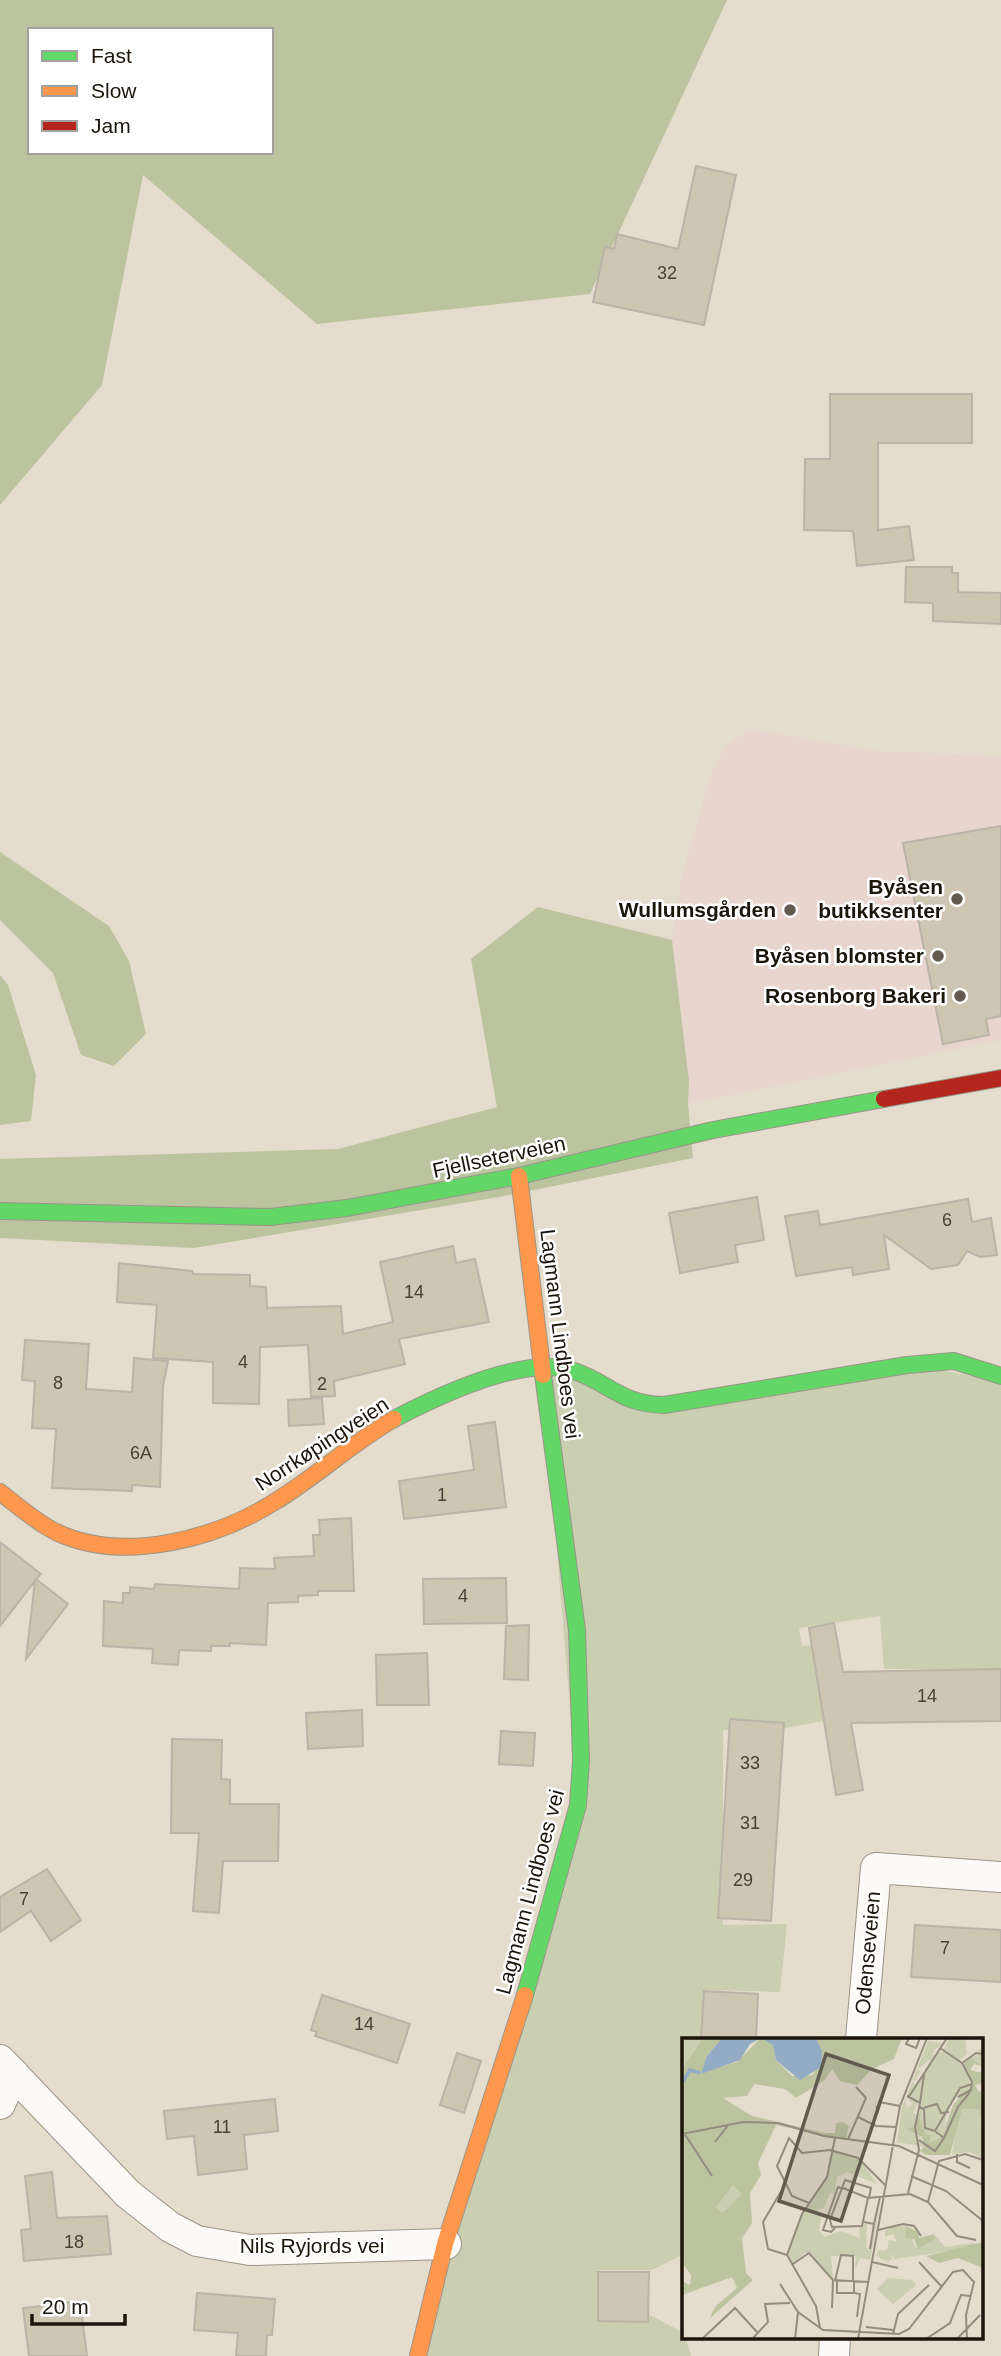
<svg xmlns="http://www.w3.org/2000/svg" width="1001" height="2356" font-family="Arial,sans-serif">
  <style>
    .commercial { fill: #e7d5ce }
    .green { fill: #c9cfb0 }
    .forest { fill: #bcc39f; fill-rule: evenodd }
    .building { fill: #cec5b3; stroke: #bab3a7; stroke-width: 2 }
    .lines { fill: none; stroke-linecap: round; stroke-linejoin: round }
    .street-casing { stroke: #9b9589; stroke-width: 32 }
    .fast-casing { stroke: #9b9589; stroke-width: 18 }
    .slow-casing { stroke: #9b9589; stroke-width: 18 }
    .jam-casing { stroke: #9b9589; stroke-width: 18 }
    .street { stroke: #fbfaf7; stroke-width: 30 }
    .fast { stroke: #63d668; stroke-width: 16 }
    .slow { stroke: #ff974d; stroke-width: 16 }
    .jam { stroke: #b3261e; stroke-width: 16 }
    .poi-dot { fill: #615b4f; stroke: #fff; stroke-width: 2.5 }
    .labels { text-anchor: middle; stroke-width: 5; stroke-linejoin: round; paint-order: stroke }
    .number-label { font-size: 18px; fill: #484135 }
    .poi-label { font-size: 21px; font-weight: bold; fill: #1b150b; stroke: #fff; text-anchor: end }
    .street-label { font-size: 21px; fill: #1b150b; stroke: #fff }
    .inset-river { fill: none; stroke: #91acc4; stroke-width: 3.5 }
    .inset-road { fill: none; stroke: #948c7f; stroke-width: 2 }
    .view { fill: #615b4f; fill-opacity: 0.15; stroke: #615b4f; stroke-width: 3.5 }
    .inset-edge { fill: none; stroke: #1b150b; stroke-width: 3.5 }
  </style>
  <rect width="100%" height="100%" fill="#e4dccc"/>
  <!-- commercial -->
  <path class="commercial" d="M750,729L878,751L1001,756V1040L688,1104L689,1081L672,940L681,880L713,768L726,746Z"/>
  <!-- green -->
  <path class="green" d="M542,1368L655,1406L938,1370L1001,1381V1669H884L880,1616L799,1628L802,1646L812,1645L824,1721L779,1729L723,1730V1925L787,1924L780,1992L708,1990L706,2039H684V2254L652,2270H599V2316H652L684,2333L691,2356H418L578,1805Z"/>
  <!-- forest -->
  <g class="forest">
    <path d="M0,0H727L590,294L317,324L143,175L102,385L0,505ZM30,30H271V152H30Z"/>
    <path d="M0,852L109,926L129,961L146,1034L114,1066L81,1055L53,973L0,920Z"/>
    <path d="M538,907L672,940L689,1081L688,1104L693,1158L499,1197L194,1248L0,1238V1159L338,1149L497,1107L471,959Z"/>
    <path d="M0,975L8,985L36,1075L31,1121L0,1125Z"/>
  </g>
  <!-- building -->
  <g class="building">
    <path d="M696,166L736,175L704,325L593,302L605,247L614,249L617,234L678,249Z"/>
    <path d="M830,394H972V443H878V530L909,526L914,560L857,566L853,531L804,530L805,459H830Z"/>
    <path d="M906,567H952V573H958V592L1001,593V624L933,621V603L905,602Z"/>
    <path d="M1001,826V1016L986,1019L989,1035L943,1044L903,843Z"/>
    <path d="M757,1197L764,1240L735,1245L738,1262L680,1273L669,1213Z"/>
    <path d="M968,1199L972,1222L991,1218L997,1255L980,1257L967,1251L958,1265L931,1269L884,1235L889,1269L853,1275L852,1267L796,1276L785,1216L818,1211L820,1225Z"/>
    <path d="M453,1246L456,1263L475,1259L489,1322L399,1339L405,1364L334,1381L335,1396L311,1397L308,1345L260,1347L259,1404L213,1403V1362L153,1358L157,1305L117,1302L119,1263L192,1271L193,1274L250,1275V1286L266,1287L267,1308L341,1306L343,1334L393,1322L380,1262Z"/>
    <path d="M25,1340L89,1344L86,1389L132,1392L134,1358L168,1361L163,1386L160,1487L132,1485V1491L52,1488L56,1429L32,1428L35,1381L22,1380Z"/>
    <path d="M322,1398L324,1424L289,1426L288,1400Z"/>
    <path d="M495,1422L506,1507L404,1519L399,1481L474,1470L468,1426Z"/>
    <path d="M351,1518L354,1591H318V1595L298,1596V1602L268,1603L266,1645L230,1643V1646H211V1651L179,1650L178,1665L152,1663L153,1649L103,1646L104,1601L123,1603V1593H130V1587L154,1589L155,1584L239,1589L240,1568L275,1569L274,1558L314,1556L313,1535H320L319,1520Z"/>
    <path d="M0,1542L41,1574L36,1579L68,1604L26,1659L35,1581L0,1626Z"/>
    <path d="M506,1578L507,1623L424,1624L423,1579Z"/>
    <path d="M834,1623L843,1672L1001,1669V1721L851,1723L863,1790L836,1795L809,1628Z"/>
    <path d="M529,1625L528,1680L504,1679L506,1626Z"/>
    <path d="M427,1653L429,1705H377L376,1655Z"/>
    <path d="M362,1710L363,1746L308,1749L306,1713Z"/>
    <path d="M730,1719L784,1723L771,1921L718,1918Z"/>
    <path d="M501,1731L535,1733L533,1766L499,1764Z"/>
    <path d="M172,1739L222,1740L221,1779L230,1780V1804H279L278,1861H223L219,1913L193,1911L199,1833H171Z"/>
    <path d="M47,1869L81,1920L51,1941L31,1911L0,1932V1897Z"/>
    <path d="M915,1925L1001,1930V1982L911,1977Z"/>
    <path d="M704,1991L758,1994L756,2039H701Z"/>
    <path d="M322,1995L410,2024L397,2063L315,2036L317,2032L311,2030Z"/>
    <path d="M457,2053L481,2061L464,2113L440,2105Z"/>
    <path d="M275,2099L278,2131L244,2135L247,2169L198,2175L194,2136L167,2139L164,2111Z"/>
    <path d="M52,2172L57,2218L107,2216L111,2254L24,2261L21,2230L31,2229L25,2176Z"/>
    <path d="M598,2272H649L648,2322L598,2321Z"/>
    <path d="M197,2293L275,2299L272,2335H267L266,2356H236L238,2333L194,2330Z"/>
    <path d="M80,2301L87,2356H29L23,2308Z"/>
  </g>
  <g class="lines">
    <defs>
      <g id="street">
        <path d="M861,2039L876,1868L1001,1877"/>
        <path d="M0,2060L128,2194L170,2227L197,2241L250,2250L446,2244"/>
        <path d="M0,2104L14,2074"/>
        <path d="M834,2356L835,2337"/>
      </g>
      <g id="fast">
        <path d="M0,1211L270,1217L347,1208L519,1176L713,1130L884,1099"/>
        <path d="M394,1419C438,1396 525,1354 574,1371C610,1383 620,1404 664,1405L907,1365L954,1361L1001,1376"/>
        <path d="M525,1995L578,1805L581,1761L577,1630L543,1375"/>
      </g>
      <g id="slow">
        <path d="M519,1176L543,1375"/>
        <path d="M0,1492C18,1506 36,1522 56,1532C124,1564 216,1539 276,1501C317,1476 352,1443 394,1419"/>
        <path d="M418,2356L445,2244L525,1995"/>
      </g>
      <path id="jam" d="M884,1099L1001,1078"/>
    </defs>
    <!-- street casing -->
    <use href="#street" class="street-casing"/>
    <!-- fast casing -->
    <use href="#fast" class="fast-casing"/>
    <!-- slow casing -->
    <use href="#slow" class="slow-casing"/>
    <!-- jam casing -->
    <use href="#jam" class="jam-casing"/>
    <!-- street -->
    <use href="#street" class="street"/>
    <!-- fast -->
    <use href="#fast" class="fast"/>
    <!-- slow -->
    <use href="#slow" class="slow"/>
    <!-- jam -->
    <use href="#jam" class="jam"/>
  </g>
  <!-- markers -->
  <g class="poi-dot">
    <circle cx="957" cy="899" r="7"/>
    <circle cx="790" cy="910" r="7"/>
    <circle cx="938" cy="956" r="7"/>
    <circle cx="960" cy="996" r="7"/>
  </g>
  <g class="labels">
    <!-- number labels -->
    <g class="number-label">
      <text x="667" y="279">32</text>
      <text x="947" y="1226">6</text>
      <text x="414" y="1298">14</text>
      <text x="243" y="1368">4</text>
      <text x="58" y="1389">8</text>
      <text x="322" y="1390">2</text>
      <text x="141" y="1459">6A</text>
      <text x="442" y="1501">1</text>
      <text x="463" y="1602">4</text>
      <text x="927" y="1702">14</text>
      <text x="750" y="1769">33</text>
      <text x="750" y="1829">31</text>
      <text x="743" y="1886">29</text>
      <text x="24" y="1905">7</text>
      <text x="945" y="1954">7</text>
      <text x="364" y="2030">14</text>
      <text x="222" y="2133">11</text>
      <text x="74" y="2248">18</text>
    </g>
    <!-- poi labels -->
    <g class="poi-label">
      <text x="943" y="894">Byåsen<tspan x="943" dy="24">butikksenter</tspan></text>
      <text x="776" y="917">Wullumsgården</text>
      <text x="924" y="963">Byåsen blomster</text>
      <text x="946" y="1003">Rosenborg Bakeri</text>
    </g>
    <!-- street labels -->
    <g class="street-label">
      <text transform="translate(499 1157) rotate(-12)" y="7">Fjellseterveien</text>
      <text transform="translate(560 1334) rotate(83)" y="7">Lagmann Lindboes vei</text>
      <text transform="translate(322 1444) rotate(-33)" y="7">Norrkøpingveien</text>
      <text transform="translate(530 1892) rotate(-75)" y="7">Lagmann Lindboes vei</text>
      <text transform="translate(868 1953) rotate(-85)" y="7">Odenseveien</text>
      <text x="312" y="2253">Nils Ryjords vei</text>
    </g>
  </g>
  <!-- overview -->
  <g transform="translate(682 2038)">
    <rect width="301" height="301" fill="#e4dccc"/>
    <path d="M0,0H21L0,31ZM264,0L260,8L253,11L250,18L261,13L267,0H283L285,16L277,23L281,30L282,24L292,17L296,19L294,15H299L295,13L301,10V30L289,20L283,24L289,51L274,61L276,56L265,74L261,98L246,104L249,97H244L238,81L243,70L236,64L232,74L237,79L231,96L236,99V95L243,109L215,104L220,69L224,59L225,71L232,63L229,65L225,57L230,44L236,47L249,21L236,31L239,34L233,40L237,43L231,42L246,3L260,5ZM285,68L299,69L301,120L288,114L270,116L278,71ZM151,112L179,123L195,146L166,134L155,139L153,156L148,155L142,170L135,172L140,175L137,192L142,199L158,193L178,200L177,189L185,185L184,210L188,212L199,161L188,222L178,220L173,232L174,218H149L151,241L130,217L123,215L111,226L105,217L120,176L145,139ZM52,146L60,156L42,176L34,170ZM213,188H224L234,210L253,201L252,196L263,209L292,205V209L213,221L206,214L211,221L206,224L195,218L196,213L205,212L207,202L215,204L211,196L203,199V193ZM206,240L230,242L234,247L211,266L195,251Z" fill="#c9cfb0"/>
    <path d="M21,0H40L25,18L27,32L55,24L79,0L92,7L94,22L110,38L131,37L140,13L134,0H220L212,21L190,31L175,47L158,43L150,31L143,42L114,60L103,51L72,46L65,58L41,60L70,78L142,95H153L154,85L160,84L167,88L164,102L94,87L76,125L79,137L68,155L70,185L60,200L64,235L71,242L27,281L33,269L55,250L50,239L0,257V243L8,247L9,237L0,224V31ZM51,147L60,156L41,175L34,170ZM289,20L300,28L292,26L288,32L301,35V45L293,47L297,54L301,51V87L297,71H280L268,117H244L238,113L242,109L240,99L224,91L233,89L242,61L238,81L244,97H249L247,104L260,99L271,67L290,47L282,25ZM224,188L237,194V200L252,196L253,201L236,211L232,201L223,200ZM301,204V230L276,220L257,225L244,218Z" fill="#bcc39f" fill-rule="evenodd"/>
    <path d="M40,0H134L140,13L139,29L118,42L94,22L91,7L79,0L68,6L58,22L19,36L25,18Z" fill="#91acc4"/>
    <path class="inset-river" d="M0,45L8,32L18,35"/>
    <path class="inset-road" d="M227,0L224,6L234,10L238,0M258,10L280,25M225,58L238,65L242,37M276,59L289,52L290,44L280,25L294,15L301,16M226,60L265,0M194,68L196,72L197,64L218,68M237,68L242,72L243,90L253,93L278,50L290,46M241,70L255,66L259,75L267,74M176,79L194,88L214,89M2,95L30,138M0,96L61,84L96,85L142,98L217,108L301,147M262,100L276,69L288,54M166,101L184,60L174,49M237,102L253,113L262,100L254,94M33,104L47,86M275,116V124L288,130M229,138L264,153L301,183M104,145L81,184L86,211L105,217M161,150L186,160L228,156L246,164L275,198L294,202M226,155L237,112L233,89L238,65M186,160L180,188L150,189L148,182L163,142L189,150L187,160M246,164L257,123L283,116L301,122M127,165L110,158L95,128L107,100L120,115L148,112L176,120L204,148M182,184L192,186L188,211M192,186L198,159M153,190L149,194L141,192L156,149L161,151M196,192L221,186L232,188L239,198M190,224L216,230M237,224L259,248M111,226L127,215L151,242L186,244M153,243L159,217L171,218V244M155,243V255H172M172,244V255L178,256L175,279M98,246L116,274L141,292L217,296L227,291L271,234L281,232L292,244L284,277L285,301M150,270L151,242M184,289L211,292M138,290L134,268L105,217L120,176L145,139L153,100M211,296L216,276L247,247M20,301L53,270L75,294M70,301L86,284L83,266L108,265M113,301L116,274M176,301L218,68L245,0M244,301L268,285L279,257L288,258M275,301L298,277"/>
    <path class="view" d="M144,16L207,37L159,183L97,163Z"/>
    <rect width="301" height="301" class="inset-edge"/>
  </g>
  <!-- legend -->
  <rect x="28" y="28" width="245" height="126" fill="#ffffff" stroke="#a4a19d" stroke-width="2"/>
  <rect x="42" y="51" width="35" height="10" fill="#63d668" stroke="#a4a19d" stroke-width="2"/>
  <text x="91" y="63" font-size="21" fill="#1b150b">Fast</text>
  <rect x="42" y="86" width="35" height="10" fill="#ff974d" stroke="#a4a19d" stroke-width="2"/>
  <text x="91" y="98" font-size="21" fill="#1b150b">Slow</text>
  <rect x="42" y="121" width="35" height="10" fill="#b3261e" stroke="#a4a19d" stroke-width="2"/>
  <text x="91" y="133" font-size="21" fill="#1b150b">Jam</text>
  <!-- scale -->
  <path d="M32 2314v10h93v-10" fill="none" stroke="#1b150b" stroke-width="3.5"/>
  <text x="42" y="2314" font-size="21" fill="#1b150b" stroke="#ffffff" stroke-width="5" paint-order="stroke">20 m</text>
</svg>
